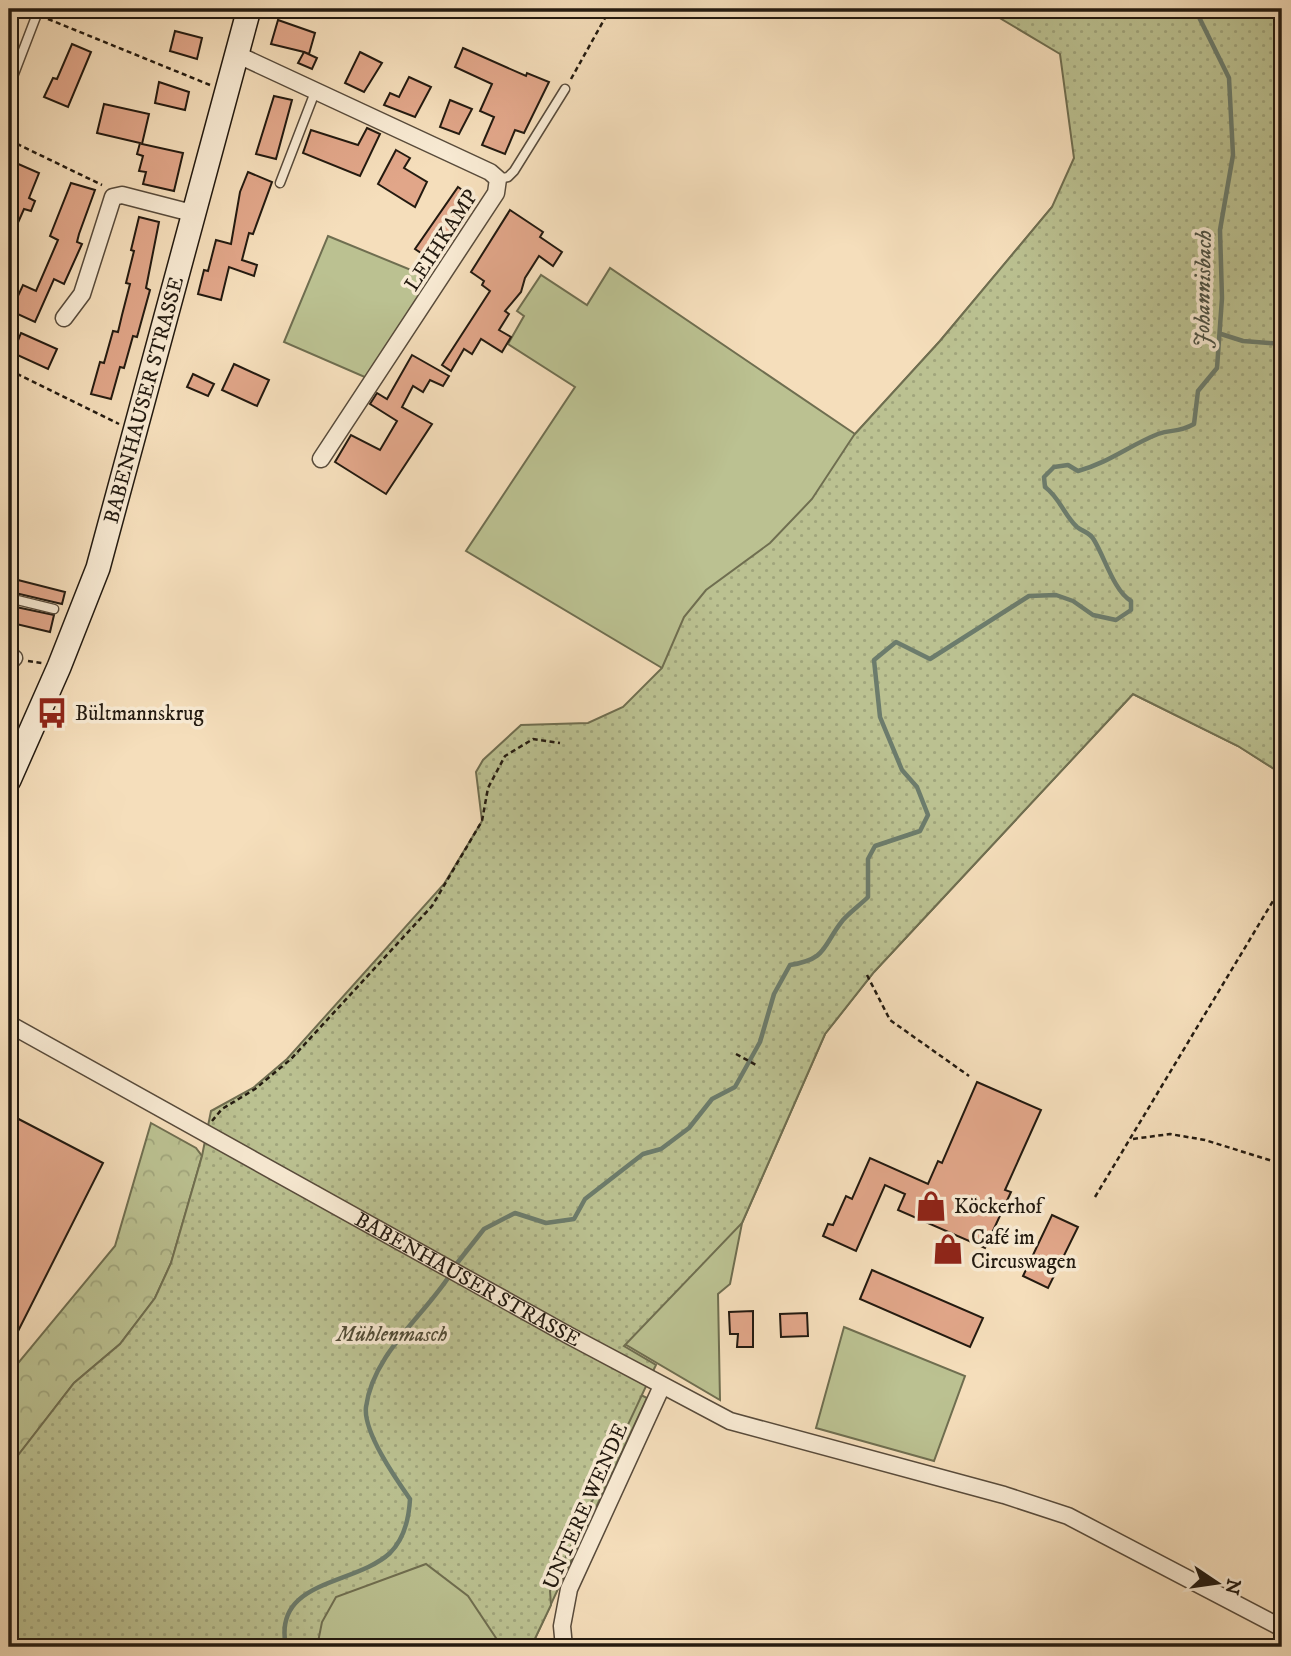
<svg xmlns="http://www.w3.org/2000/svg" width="1291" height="1656" font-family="'IM FELL DW Pica',serif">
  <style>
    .grass { fill: #bbc191; stroke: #6f6e50; stroke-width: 2 }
    .forest { fill: url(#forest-crowns); stroke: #6f6e50; stroke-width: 2 }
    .park { fill: url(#park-dots); stroke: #6f6e50; stroke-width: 2 }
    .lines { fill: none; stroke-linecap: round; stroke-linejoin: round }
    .stream { stroke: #6c7c6c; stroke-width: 4.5 }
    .building { fill: #e1a689; stroke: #231a10; stroke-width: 2 }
    .service-casing { stroke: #584b3b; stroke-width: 11 }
    .minor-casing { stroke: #584b3b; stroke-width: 19 }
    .secondary-casing { stroke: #231a10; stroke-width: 26 }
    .path { stroke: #231a10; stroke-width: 2.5; stroke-dasharray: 5 3.5; stroke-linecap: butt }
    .service { stroke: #f8ead3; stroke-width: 8 }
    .minor { stroke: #f8ead3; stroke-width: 16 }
    .secondary { stroke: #f8ead3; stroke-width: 23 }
    .labels { text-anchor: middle; stroke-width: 7; stroke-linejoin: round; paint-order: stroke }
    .street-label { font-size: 21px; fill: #231a10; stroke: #f8ead3 }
    .poi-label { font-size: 21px; fill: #231a10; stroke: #f8ead3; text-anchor: start }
    .park-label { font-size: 21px; font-style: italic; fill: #514c37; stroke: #f8ead3 }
    .water-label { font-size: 23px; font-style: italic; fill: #4e5346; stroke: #f8ead3 }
  </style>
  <defs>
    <pattern id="forest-crowns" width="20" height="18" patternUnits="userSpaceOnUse" patternTransform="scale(1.75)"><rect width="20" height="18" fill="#bbc191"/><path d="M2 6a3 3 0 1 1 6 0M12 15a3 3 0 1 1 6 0" fill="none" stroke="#a0a57c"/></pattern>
    <pattern id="park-dots" width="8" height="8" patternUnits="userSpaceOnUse" patternTransform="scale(1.75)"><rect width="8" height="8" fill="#bbc191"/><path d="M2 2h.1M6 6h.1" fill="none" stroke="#a0a57c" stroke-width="1.8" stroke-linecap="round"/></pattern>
  </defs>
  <rect width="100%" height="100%" fill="#f5debb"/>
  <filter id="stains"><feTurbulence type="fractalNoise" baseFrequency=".00286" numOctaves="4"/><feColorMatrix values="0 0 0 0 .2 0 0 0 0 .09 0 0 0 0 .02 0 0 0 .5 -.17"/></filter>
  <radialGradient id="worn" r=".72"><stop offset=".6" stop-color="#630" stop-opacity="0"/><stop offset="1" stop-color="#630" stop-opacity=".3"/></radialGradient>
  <!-- grass -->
  <g class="grass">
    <path d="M1282,9V774L1238,746L1133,694L874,972L825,1034L742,1223L730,1284L718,1294L720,1400L577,1316L764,736L662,668L466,551L575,387L508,344L524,316L517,311L541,275L587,305L610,268L855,434L940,341L1052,207Z"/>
    <path d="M328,236L433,279L367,378L284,342Z"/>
    <path d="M844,1327L965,1376L934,1461L816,1428Z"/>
    <path d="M528,1338L647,1398L531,1647H293Z"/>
  </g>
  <!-- forest -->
  <path class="forest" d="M151,1123L196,1148L202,1156L171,1263L155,1298L120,1344L74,1383L9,1467V1374L115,1246Z"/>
  <!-- park -->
  <path class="park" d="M991,9H1282V774L1238,746L1133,694L874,972L825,1034L742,1223L624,1346L656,1365L550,1591L551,1605L531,1647H502L468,1596L426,1564L336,1597L322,1622L317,1647H9V1467L74,1383L120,1344L155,1298L171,1263L202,1156L211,1111L253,1088L287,1059L444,884L482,821L476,772L483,760L521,725L588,723L623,707L662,668L684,617L706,590L770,543L812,499L854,435L940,341L1052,207L1074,158L1060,54L998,17Z"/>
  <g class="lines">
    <!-- stream -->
    <g class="stream">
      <path d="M1221,334L1243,341L1282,344"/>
      <path d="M454,1267L484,1229L515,1213L546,1223L574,1219L585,1199L643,1154L661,1149L689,1128L712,1099L735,1087L760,1042L774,994L790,965C828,959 822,946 843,920C850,912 860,905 868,897V859L875,846L920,831L928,815L917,787L902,770L880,717L874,660L896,642L930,659L1029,596L1056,595L1073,601L1093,615L1116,620L1131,610V601C1114,591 1105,558 1094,540C1090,532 1083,532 1077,527C1064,515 1060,498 1045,487L1044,477L1054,467L1068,465L1078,471C1108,463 1130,445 1158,434C1172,429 1178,433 1194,424L1198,391L1217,368L1222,298L1220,230L1233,155L1229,78L1195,9"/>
      <path d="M286,1647C272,1579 354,1586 390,1553C405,1538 409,1518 410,1499C396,1479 363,1432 366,1407C373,1354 423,1317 450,1275"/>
    </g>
  </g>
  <!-- building -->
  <g class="building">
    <path d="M278,20L315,33L309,54L304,52L317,58L312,69L298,63L304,52L271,44Z"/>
    <path d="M175,31L202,38L197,59L170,51Z"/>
    <path d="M72,44L91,52L68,107L44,97L53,78L57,79Z"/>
    <path d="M463,48L526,76L527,73L549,82L524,133L515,130L505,154L482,145L494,117L480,111L492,84L455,67Z"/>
    <path d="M360,52L382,63L364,92L345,83Z"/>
    <path d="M409,77L431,87L415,117L384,105L390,93L399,97Z"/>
    <path d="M159,82L189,92L185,110L155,103Z"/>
    <path d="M274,96L292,100L276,159L256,154Z"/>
    <path d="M450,100L472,109L459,134L440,127Z"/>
    <path d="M104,104L149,114L142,144L183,153L174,191L143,184L146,172L139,171L143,156L137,154L140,143L97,133Z"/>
    <path d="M367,128L380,134L360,176L303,153L311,130L358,145Z"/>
    <path d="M396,150L410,158L404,168L427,182L415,207L378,184Z"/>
    <path d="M16,163L39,173L29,198L35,201L31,211L24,209L9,243V175Z"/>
    <path d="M248,172L272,182L253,234L249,233L242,260L257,265L254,276L229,267L221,300L198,294L204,270L208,271L216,240L231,244L240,192Z"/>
    <path d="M71,183L95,190L79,234L77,242L82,244L64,284L54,279L35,322L11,311L23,285L36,291L58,240L50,236Z"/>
    <path d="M458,187L474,198L433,261L415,249Z"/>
    <path d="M510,210L543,232L540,237L562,252L553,266L539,256L525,278L521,292L505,311L509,314L499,330L511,337L502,352L481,339L472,354L464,349L451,371L442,365L490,291L482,285L484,281L471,272Z"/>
    <path d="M139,217L159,222L146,288L150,290L137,337L133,336L124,368L120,367L111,399L91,394L100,362L104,363L113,331L118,332L122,315L130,284L126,283L134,251L131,250Z"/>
    <path d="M21,333L57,349L48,369L13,353Z"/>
    <path d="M412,355L449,376L443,386L430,380L423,392L413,386L402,407L432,424L386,494L335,462L351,435L380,450L397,421L370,404L377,393L387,399Z"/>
    <path d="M234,364L269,380L257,406L222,390Z"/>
    <path d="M193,374L214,384L208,396L187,387Z"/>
    <path d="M14,579L65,592L62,604L11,592Z"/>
    <path d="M16,607L54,615L50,632L12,623Z"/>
    <path d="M977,1082L1041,1110L1005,1190L1011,1192L985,1248L898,1210L905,1194L885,1185L856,1251L823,1236L828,1224L833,1225L846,1196L852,1199L870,1158L928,1184L938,1161L942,1163Z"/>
    <path d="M9,1114L103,1163L9,1349Z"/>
    <path d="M1052,1215L1078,1227L1048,1288L1023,1276Z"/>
    <path d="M872,1270L983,1318L970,1347L860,1299Z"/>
    <path d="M753,1311V1347H737L738,1334H730L729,1312Z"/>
    <path d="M807,1313L808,1336L781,1337L780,1314Z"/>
  </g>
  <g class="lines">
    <defs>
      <g id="service">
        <path d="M9,87L37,14L30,9"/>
        <path d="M498,179L508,177L514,171L565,89"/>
        <path d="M280,183L315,92"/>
        <path d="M9,598L54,609"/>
      </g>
      <g id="minor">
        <path d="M236,54L490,172L498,179L496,193L321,459"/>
        <path d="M64,318L82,294L113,197L122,195L184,211L194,209"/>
        <path d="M9,657L14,658"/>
        <path id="s1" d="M9,1024L568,1335L730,1421L1004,1495L1068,1516L1282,1628"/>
        <path d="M564,1647L562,1626L569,1589L662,1386"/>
      </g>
      <g id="secondary">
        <path id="s2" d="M9,780L59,667L98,568L249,9"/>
      </g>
    </defs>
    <!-- service casing -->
    <use href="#service" class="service-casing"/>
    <!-- minor casing -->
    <use href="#minor" class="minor-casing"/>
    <!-- secondary casing -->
    <use href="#secondary" class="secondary-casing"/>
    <!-- path -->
    <g class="path">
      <path d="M48,19L210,85"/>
      <path d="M571,79L610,9"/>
      <path d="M9,140L102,185"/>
      <path d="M9,370L119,424"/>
      <path d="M28,661L42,663"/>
      <path d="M867,975L890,1020L969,1076"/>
      <path d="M736,1054L758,1066"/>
      <path d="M212,1121L222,1109L255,1089L291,1059L432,906L482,821L488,788L505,756L533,739L560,743"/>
      <path d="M1133,1139L1170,1134L1205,1140L1282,1164"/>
      <path d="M1095,1197L1282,886"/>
    </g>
    <!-- service -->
    <use href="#service" class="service"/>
    <!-- minor -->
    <use href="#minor" class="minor"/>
    <!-- secondary -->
    <use href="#secondary" class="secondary"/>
  </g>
  <!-- icons -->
  <defs>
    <symbol id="bus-bare" viewBox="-9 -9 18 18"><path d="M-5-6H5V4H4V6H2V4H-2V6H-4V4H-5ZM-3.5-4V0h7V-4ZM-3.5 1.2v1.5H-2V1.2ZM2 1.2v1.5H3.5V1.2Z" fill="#8f2418" stroke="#f8ead3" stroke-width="2.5" paint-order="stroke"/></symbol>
    <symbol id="shop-bare" viewBox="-9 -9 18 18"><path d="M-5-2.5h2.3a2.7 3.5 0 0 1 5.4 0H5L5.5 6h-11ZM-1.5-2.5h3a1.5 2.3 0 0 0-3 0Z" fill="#8f2418" stroke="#f8ead3" stroke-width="2.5" paint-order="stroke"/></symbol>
  </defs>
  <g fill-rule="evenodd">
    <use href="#bus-bare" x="30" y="691" width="44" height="44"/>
    <use href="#shop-bare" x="909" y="1184" width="44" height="44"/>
    <use href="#shop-bare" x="926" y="1227" width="44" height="44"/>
  </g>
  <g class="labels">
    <!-- street labels -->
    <g class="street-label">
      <text transform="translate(441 240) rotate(-57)" y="7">LEIHKAMP</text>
      <text dy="7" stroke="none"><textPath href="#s2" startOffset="404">BABENHAUSER STRASSE</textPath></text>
      <text dy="7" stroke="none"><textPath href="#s1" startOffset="525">BABENHAUSER STRASSE</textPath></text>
      <text transform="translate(585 1506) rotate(-66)" y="7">UNTERE WENDE</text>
    </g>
    <!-- poi labels -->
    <g class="poi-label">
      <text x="75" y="720">Bültmannskrug</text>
      <text x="954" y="1213">Köckerhof</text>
      <text x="971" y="1244">Café im<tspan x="971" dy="24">Circuswagen</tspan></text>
    </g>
    <!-- park labels -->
    <g class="park-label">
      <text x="392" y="1341">Mühlenmasch</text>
    </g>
    <!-- water labels -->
    <g class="water-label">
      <text transform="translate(1202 289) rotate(-89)" y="8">Johannisbach</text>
    </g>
  </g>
  <!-- margin -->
  <rect width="1291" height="1656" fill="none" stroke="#f5debb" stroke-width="35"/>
  <rect x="10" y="10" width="1270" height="1635" fill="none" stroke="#231a10" stroke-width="3.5"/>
  <rect x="18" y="18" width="1256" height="1621" fill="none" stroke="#231a10" stroke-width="2"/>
  <!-- north arrow -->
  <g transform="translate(1217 1583) rotate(103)" stroke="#f8ead3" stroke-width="5" paint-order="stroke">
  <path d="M0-5L12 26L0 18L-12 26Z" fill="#231a10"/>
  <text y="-10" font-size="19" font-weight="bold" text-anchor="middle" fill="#231a10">N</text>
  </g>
  <rect width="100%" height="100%" filter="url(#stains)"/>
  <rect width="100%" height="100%" fill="url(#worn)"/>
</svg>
